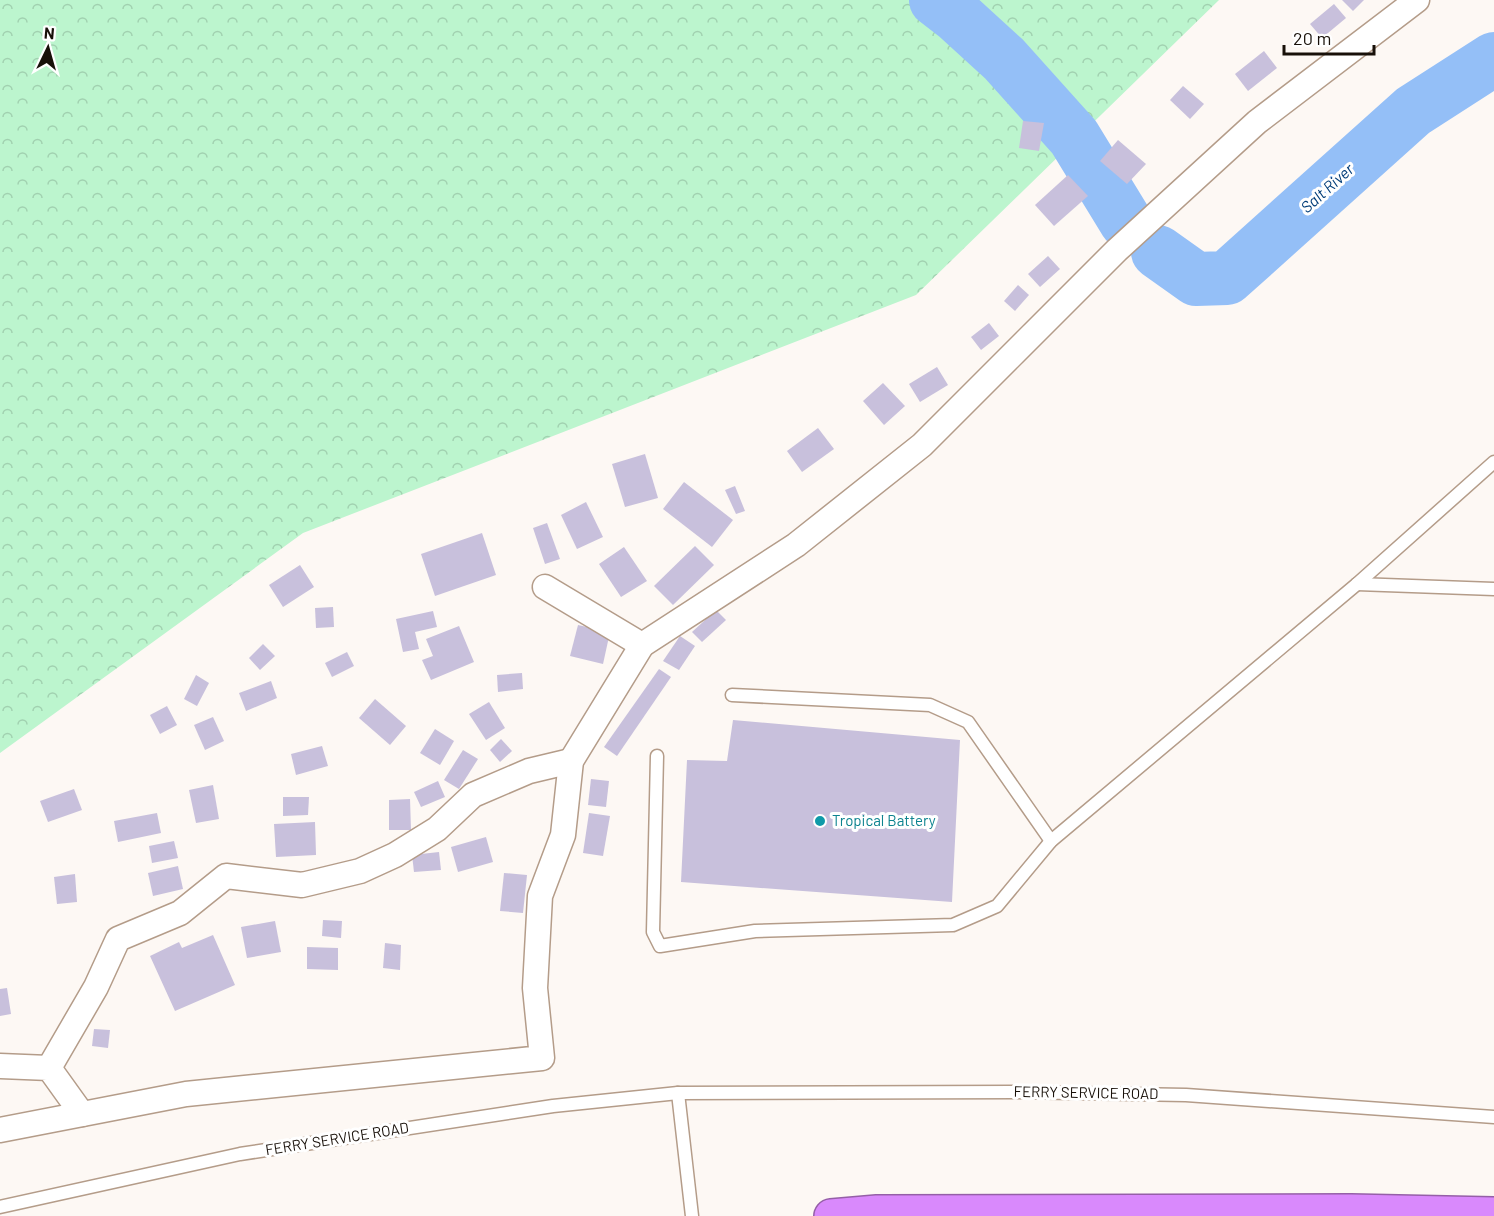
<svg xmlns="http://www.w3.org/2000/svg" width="1494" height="1216" font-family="Barlow,sans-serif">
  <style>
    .forest { fill: url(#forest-crowns) }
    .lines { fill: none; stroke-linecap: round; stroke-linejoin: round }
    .river { stroke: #94bff7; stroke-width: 54 }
    .building { fill: #c8c0dc }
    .lane-casing { stroke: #b49c89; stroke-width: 15 }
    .street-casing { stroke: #b49c89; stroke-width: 27 }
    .highway-casing { stroke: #955fa7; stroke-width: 36 }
    .lane { stroke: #fff; stroke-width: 12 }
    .street { stroke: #fff; stroke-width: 24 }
    .highway { stroke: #d989fc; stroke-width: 33 }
    .culture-dot { fill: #0f9aa8; stroke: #fff; stroke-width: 2 }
    .labels { text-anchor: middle; stroke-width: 6; stroke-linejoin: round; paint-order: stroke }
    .culture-label { font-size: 15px; fill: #0d838f; stroke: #fff; text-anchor: start }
    .street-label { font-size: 15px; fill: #181009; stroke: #fff }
    .water-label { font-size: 16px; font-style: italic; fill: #013c78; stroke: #fff }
  </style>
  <defs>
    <pattern id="forest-crowns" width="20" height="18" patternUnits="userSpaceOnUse" patternTransform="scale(1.5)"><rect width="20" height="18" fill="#bcf5ce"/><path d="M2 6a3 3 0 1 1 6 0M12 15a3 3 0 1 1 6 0" fill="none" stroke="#a1d1b0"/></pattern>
  </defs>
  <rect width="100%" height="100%" fill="#fdf8f4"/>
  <!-- forest -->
  <path class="forest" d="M0,0H1219L916,295L303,533L0,753Z"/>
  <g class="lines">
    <!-- river -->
    <g class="river">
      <path d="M936,0L958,17L1004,59L1074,137L1126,222"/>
      <path d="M1158,252L1196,279L1227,278L1413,111L1494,59"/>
    </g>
  </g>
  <!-- building -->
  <g class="building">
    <path d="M1342,0H1364L1353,11Z"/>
    <path d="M1334,4L1346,18L1322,38L1310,24Z"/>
    <path d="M1264,51L1277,68L1248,91L1235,74Z"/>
    <path d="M1183,86L1204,104L1190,119L1170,100Z"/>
    <path d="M1023,121L1044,123L1039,151L1019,148Z"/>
    <path d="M1118,140L1146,164L1127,184L1100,161Z"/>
    <path d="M1068,175L1088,196L1054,226L1035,205Z"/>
    <path d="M1048,256L1060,269L1040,287L1028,274Z"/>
    <path d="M1018,285L1029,295L1015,311L1004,301Z"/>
    <path d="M989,323L999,336L981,350L971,337Z"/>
    <path d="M937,367L948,385L920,402L909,384Z"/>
    <path d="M883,383L905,406L884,425L863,401Z"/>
    <path d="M818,428L834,449L802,472L787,451Z"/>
    <path d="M645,454L658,498L625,507L612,464Z"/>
    <path d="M684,482L733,520L712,547L663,509Z"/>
    <path d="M735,486L745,511L736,514L725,490Z"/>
    <path d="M586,502L603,537L577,549L561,515Z"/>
    <path d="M547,523L560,559L545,564L533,528Z"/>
    <path d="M482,533L496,575L435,596L421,554Z"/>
    <path d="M695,546L714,565L673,605L654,586Z"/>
    <path d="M624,547L647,581L621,597L599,564Z"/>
    <path d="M300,565L314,587L283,607L269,585Z"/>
    <path d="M333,607L334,627L316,628L315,608Z"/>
    <path d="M716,610L726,620L702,642L692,632Z"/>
    <path d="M433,611L437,627L415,632L419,649L403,652L396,619Z"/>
    <path d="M578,625L610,632L603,664L570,656Z"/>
    <path d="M459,626L474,662L431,680L422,660L433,656L426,639Z"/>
    <path d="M680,636L695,646L679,670L663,661Z"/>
    <path d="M263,644L275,656L260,670L249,658Z"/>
    <path d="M347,652L354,666L332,677L325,663Z"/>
    <path d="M659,669L671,677L617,756L604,747Z"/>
    <path d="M522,673L523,689L498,692L497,675Z"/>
    <path d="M196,675L209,683L197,706L184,699Z"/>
    <path d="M271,681L277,698L246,711L239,693Z"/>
    <path d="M375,699L406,726L390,745L359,718Z"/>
    <path d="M489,702L505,728L486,740L469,714Z"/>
    <path d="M167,706L177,725L160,734L150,715Z"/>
    <path d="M213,717L224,741L205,750L194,725Z"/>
    <path d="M733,720L960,740L952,902L681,882L687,760L727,761Z"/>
    <path d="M435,729L454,741L440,765L420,753Z"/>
    <path d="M501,739L512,751L500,762L490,750Z"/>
    <path d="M322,746L328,766L296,775L291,754Z"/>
    <path d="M463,750L478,759L459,789L444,780Z"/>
    <path d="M591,779L609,781L606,807L588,805Z"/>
    <path d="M438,781L445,797L421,807L414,792Z"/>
    <path d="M213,785L219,819L196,823L189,790Z"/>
    <path d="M74,789L82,810L48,822L40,801Z"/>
    <path d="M283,797H309L308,815L283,816Z"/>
    <path d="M410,799L411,830H389V800Z"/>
    <path d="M157,813L161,833L118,842L114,821Z"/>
    <path d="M589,813L610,816L603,856L583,853Z"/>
    <path d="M315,822L316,855L276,857L274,824Z"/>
    <path d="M486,837L493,862L458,872L451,847Z"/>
    <path d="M174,841L178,858L152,863L149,846Z"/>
    <path d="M439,852L441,870L414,872L412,855Z"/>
    <path d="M178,866L183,889L153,896L148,873Z"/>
    <path d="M504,873L527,875L523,913L500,911Z"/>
    <path d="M75,874L77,902L57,904L54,877Z"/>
    <path d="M323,920L342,921L341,938L322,936Z"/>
    <path d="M275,921L281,952L247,958L241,927Z"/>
    <path d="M213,935L235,985L175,1011L150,956L179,942L182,948Z"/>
    <path d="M385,943L401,945L400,970L383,968Z"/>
    <path d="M307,947L338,948V970L307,969Z"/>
    <path d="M7,988L11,1014L0,1016V989Z"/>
    <path d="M94,1029L110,1030L108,1048L92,1046Z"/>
  </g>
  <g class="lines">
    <defs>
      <g id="lane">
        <path d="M1357,584L1494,589"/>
        <path d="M732,695L930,705L968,722L1051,841"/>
        <path d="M657,756L653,932L660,946L755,931L953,925L997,906L1051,841L1357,584L1494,462"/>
        <path d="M678,1093L692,1216"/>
        <path d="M0,1207L240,1154L553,1106L678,1093L1015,1092L1186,1095L1494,1117"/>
      </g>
      <g id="street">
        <path d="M545,587L642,645"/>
        <path d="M0,1066L49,1068L82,1114"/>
        <path d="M49,1068L96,987L118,939L180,913L226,876L302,885L360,871L395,855L437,829L473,795L529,771L571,761"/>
        <path d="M0,1130L186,1094L542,1058L535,988L540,896L563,835L571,761L642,645L796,545L922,445L1117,250L1257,122L1417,0"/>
      </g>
      <path id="highway" d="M831,1216L877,1212L1351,1211L1494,1214"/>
    </defs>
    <!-- lane casing -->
    <use href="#lane" class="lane-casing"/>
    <!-- street casing -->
    <use href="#street" class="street-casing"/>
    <!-- highway casing -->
    <use href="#highway" class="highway-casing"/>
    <!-- lane -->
    <use href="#lane" class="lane"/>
    <!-- street -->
    <use href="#street" class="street"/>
    <!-- highway -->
    <use href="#highway" class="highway"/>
  </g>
  <!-- markers -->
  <circle class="culture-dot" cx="820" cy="821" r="6"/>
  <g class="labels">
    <!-- culture labels -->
    <g class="culture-label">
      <text x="832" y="826">Tropical Battery</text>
    </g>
    <!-- street labels -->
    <g class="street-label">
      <text transform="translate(1086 1093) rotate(1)" y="5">FERRY SERVICE ROAD</text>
      <text transform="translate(337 1139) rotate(-9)" y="5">FERRY SERVICE ROAD</text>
    </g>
    <!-- water labels -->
    <g class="water-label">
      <text transform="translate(1327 188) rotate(-42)" y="6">Salt River</text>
    </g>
  </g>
  <!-- north arrow -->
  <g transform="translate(48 48) rotate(5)" stroke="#ffffff" stroke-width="4.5" paint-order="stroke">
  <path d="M0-4.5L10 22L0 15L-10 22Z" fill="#181009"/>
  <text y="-9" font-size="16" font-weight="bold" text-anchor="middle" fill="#181009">N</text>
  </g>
  <!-- scale -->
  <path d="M1284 45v9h90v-9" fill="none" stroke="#181009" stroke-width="3"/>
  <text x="1293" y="45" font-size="18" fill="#181009" stroke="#ffffff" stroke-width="4.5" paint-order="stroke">20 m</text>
</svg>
